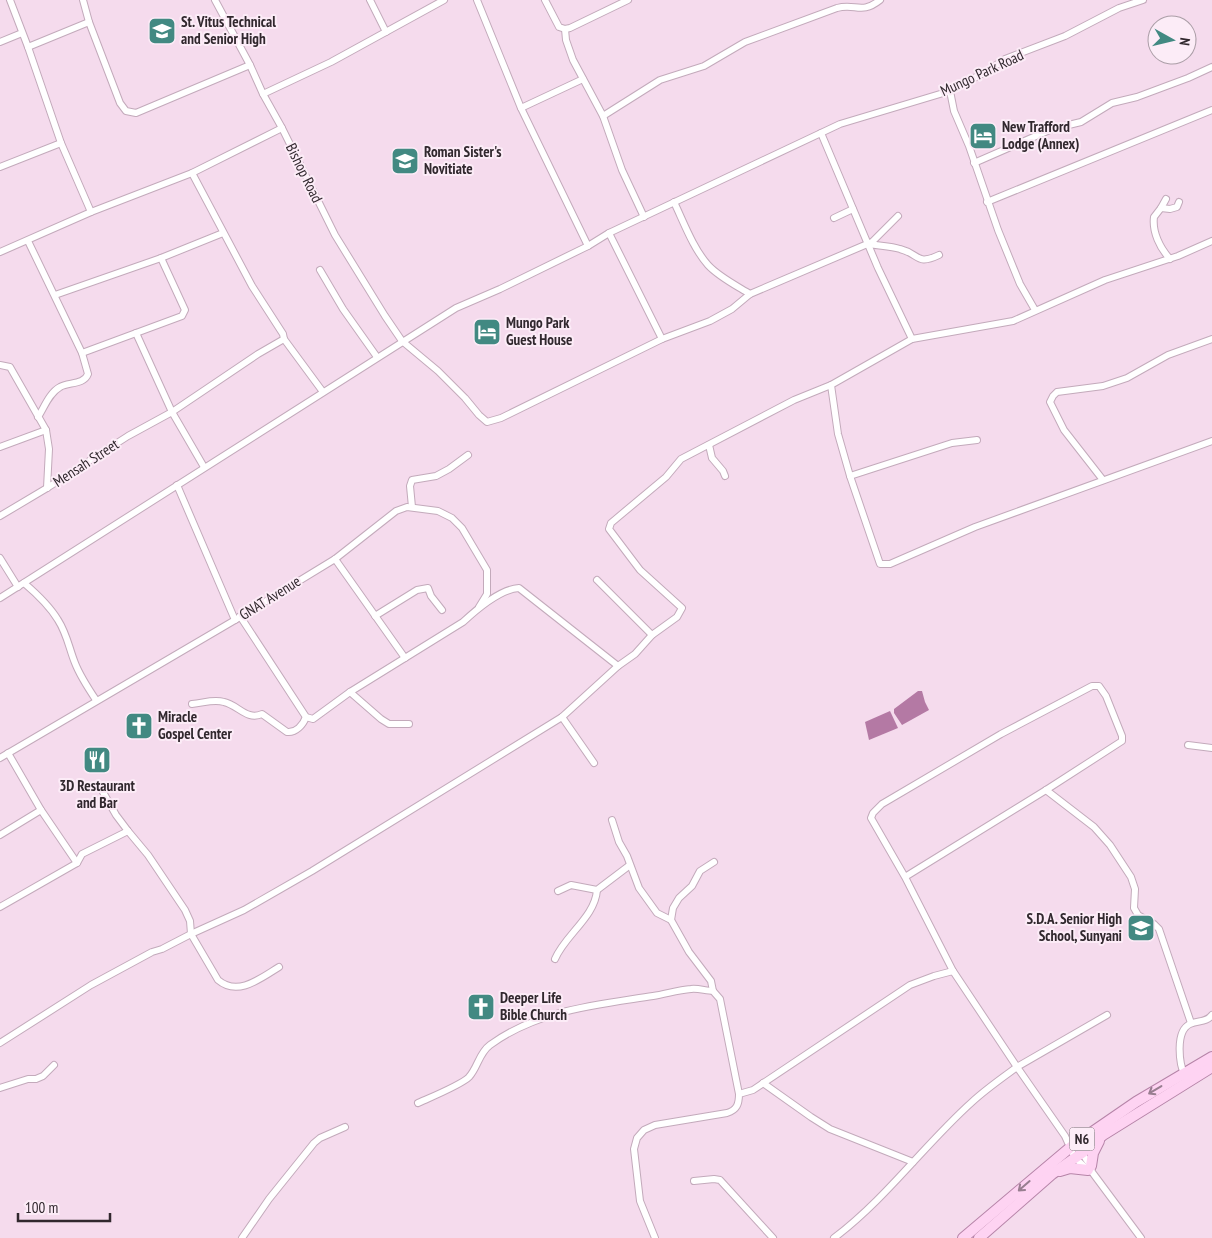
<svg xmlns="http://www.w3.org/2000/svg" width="1212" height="1238" font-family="'PT Sans Narrow',sans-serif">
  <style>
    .water { fill: #b479a4 }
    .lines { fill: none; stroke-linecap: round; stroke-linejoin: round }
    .street-casing { stroke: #c3aabb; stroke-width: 8 }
    .primary-casing { stroke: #b684a8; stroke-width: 12 }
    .street { stroke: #fff; stroke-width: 6 }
    .primary { stroke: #fed3f2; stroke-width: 10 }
    .oneway { stroke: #987e90 }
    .labels { text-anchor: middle; stroke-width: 4; stroke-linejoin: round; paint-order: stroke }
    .shield { fill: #fcecf7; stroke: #6e636a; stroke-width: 1 }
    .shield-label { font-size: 14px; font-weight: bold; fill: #31282e }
    .poi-label { font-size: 15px; font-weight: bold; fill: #31282e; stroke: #fcecf7; text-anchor: start }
    .street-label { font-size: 15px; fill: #31282e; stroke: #fcecf7 }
  </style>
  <rect width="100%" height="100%" fill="#f5dbed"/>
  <!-- water -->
  <g class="water">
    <path d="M918,691H922L925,702L929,710L902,725L894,713V709Z"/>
    <path d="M890,711L898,728L869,740L865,722Z"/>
  </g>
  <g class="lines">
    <defs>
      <g id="street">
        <path d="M10,0L28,47L61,143L91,212"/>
        <path d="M83,0L89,22L120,103L126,111L136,113L250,65"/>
        <path d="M215,0L250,65L263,94L282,128L335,235L385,316L402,341L438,371L465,398L479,415L487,422L501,418L662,339L710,321L732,309L750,294L872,242L898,216"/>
        <path d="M370,0L386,32"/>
        <path d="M477,0L521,108L588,246"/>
        <path d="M545,0L559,27L565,29L570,28L628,0"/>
        <path d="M565,29L566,40L573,60L603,116L622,170L644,217"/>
        <path d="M0,42L22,33"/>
        <path d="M28,47L89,22"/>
        <path d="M950,91L954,111L969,146L998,230L1020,284L1035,310"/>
        <path d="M263,94L331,62L444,0"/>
        <path d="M521,108L583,79"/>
        <path d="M603,116L660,80L704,66L745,42L837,8C856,3 861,15 880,0"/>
        <path d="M821,133L878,268L912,339"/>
        <path d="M974,163L1052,129L1081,122L1112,103L1137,97L1188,78L1212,67"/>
        <path d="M0,167L61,143"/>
        <path d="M674,202C684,223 693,248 708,265C719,277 737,286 750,294"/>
        <path d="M987,202L1212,110"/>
        <path d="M1161,208L1166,199"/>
        <path d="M834,218L853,209"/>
        <path d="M609,233L662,339"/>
        <path d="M28,241L82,353L88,374C84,385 68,382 60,387C49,393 44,408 38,417"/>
        <path d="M1212,241L1178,256L1105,280L1013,321L912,339L831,385L838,434L850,476L880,564H890L975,527L1212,441"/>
        <path d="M869,244C879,246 890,246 900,249C920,254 916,266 939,255"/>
        <path d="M0,252L91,212L192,173L282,128"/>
        <path d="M1170,259C1160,248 1152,232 1154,217L1161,208L1170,209L1177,207L1179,202"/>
        <path d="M320,270L343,309L377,357"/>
        <path d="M55,295L161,258L223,233"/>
        <path d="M136,333L172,412L204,467"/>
        <path d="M284,339L323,392"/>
        <path d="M82,353L182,316L185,310L161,258"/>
        <path d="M0,365L10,367L46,430L49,449L47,488"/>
        <path d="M709,445L712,458L723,471L725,476"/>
        <path d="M0,447L46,430"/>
        <path d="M850,476L952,443L977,440"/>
        <path d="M1103,480L1064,430L1050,402L1053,396L1057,392L1103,386L1127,378L1168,355L1212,339"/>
        <path d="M177,485L235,620"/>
        <path d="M412,507L410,486L412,480L436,476L449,469L468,455"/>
        <path d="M0,516L47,488L128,436L172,412L258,354L284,339L283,334L252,286L192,173"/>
        <path d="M0,558L18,587"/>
        <path d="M335,559L405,658"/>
        <path d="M597,580L652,635"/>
        <path d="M24,583C37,594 49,605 58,620C67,634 69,648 75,663C80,676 88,688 96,700"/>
        <path d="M0,598L456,308L500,289L588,246L609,233L840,124L950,91L989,70L1005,59L1065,36L1119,8L1143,0"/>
        <path d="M240,616L306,717L313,719L350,692L463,622C477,609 500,589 519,588L618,666"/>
        <path d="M375,616L417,590L428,588L431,596L442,610"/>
        <path d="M350,692L381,719L389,724H409"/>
        <path d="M192,704C204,703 213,699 224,702C238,705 247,721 262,714L287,732C296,733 303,725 306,717"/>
        <path d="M562,717L594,763"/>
        <path d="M1188,745L1212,748"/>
        <path d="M8,753L41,810L77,863"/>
        <path d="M0,758L235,620L335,559L396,511L407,507L438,511L452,518L462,528L487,570V594L479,607"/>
        <path d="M99,785L116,815L128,831L148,855L185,910L190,921L191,934L218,980C238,997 261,978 279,967"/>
        <path d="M1046,790L1094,827L1110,845L1131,877L1135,889L1134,908L1138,915L1154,924L1159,929L1191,1023"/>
        <path d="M612,820L619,842L627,856L639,888L657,913L671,920L689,952L711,981L713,991"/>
        <path d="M0,835L41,810"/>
        <path d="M905,877L1046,790L1122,741V736L1106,696L1099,686H1092L1001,734L882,804L873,813L871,818L905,877L953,971"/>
        <path d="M558,891L571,885L597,890L630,865"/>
        <path d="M0,907L77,863L82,854L128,831"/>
        <path d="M671,920L673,908L679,898L692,886L700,871L714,862"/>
        <path d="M555,959C565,935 595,917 597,890"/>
        <path d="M0,1043L91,985L152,952L162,949L191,934L244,910L312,871L562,717L618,666L635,654L652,635L677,617L682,608L640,570L609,529L611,523L666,477L681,459L794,400L831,385"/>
        <path d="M1185,1076C1179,1064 1175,1031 1190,1024C1198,1020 1206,1023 1212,1015"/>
        <path d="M763,1083L811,1117L830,1129L913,1162"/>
        <path d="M0,1088L28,1079H36L43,1076L54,1065"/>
        <path d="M418,1103C429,1098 461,1085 469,1077C478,1067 479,1053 490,1045C538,1010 596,1005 653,996C666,994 678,990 691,989C698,988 706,991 713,991L720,999L739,1094"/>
        <path d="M1073,1141L1091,1166L1092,1172L1141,1238"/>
        <path d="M694,1181L714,1179L720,1180L773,1238"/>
        <path d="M242,1238L269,1199L314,1143L320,1138L345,1127"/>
        <path d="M655,1238L640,1201L634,1149L637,1138L644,1130L655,1125L727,1113C737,1110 739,1104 739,1094L753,1090L910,985L934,976L953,971L1017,1067L1107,1015"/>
        <path d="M834,1238C886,1199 924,1145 972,1102C986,1089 1002,1078 1017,1067L1065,1136L1075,1158L1087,1169"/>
      </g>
      <g id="primary">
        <path d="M1091,1166L1093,1153L1099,1141"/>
        <path d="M1060,1171L1070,1168L1088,1170"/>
        <path d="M963,1238L1072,1146L1136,1102L1212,1057"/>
        <path d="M979,1238L1052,1174L1082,1153L1103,1135L1212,1067"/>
      </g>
    </defs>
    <!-- street casing -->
    <use href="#street" class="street-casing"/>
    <!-- primary casing -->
    <use href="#primary" class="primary-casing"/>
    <!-- street -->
    <use href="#street" class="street"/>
    <!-- primary -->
    <use href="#primary" class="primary"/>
  </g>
  <!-- one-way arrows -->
  <defs><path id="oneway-shaft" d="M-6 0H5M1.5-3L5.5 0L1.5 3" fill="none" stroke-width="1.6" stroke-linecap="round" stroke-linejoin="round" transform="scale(1.25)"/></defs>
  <g class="oneway">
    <use href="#oneway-shaft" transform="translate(1155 1090) rotate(149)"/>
    <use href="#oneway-shaft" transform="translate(1024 1186) rotate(139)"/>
  </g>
  <!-- icons -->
  <defs>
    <symbol id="school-square" viewBox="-11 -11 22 22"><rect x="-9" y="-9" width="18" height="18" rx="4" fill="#428982" stroke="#fcecf7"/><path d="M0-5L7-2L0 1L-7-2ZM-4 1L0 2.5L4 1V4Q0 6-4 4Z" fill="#fff"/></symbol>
    <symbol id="hotel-square" viewBox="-11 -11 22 22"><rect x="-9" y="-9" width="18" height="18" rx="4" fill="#428982" stroke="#fcecf7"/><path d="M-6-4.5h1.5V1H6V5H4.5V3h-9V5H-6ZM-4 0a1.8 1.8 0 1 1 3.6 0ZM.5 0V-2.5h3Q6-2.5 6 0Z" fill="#fff"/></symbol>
    <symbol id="church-square" viewBox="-11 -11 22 22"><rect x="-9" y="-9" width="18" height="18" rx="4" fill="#428982" stroke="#fcecf7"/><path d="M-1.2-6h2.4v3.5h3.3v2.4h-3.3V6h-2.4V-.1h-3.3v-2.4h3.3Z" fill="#fff"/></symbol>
    <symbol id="restaurant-square" viewBox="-11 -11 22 22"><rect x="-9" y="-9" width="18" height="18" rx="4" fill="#428982" stroke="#fcecf7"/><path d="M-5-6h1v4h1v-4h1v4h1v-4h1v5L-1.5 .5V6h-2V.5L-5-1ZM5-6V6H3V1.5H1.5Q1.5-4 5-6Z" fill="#fff"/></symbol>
  </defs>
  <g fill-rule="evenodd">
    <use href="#school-square" x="146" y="15" width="32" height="32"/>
    <use href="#hotel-square" x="967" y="120" width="32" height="32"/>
    <use href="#school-square" x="389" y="145" width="32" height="32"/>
    <use href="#hotel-square" x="471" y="316" width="32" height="32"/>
    <use href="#church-square" x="123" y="710" width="32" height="32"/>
    <use href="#restaurant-square" x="81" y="744" width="32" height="32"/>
    <use href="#school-square" x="1125" y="912" width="32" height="32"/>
    <use href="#church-square" x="465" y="991" width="32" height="32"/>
  </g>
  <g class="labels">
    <!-- shield labels -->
    <rect class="shield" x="1069.5" y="1127.5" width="25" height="23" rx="4"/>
    <g class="shield-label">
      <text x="1082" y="1144">N6</text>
    </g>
    <!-- poi labels -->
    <g class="poi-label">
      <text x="181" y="27">St. Vitus Technical<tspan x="181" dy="17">and Senior High</tspan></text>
      <text x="1002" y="132">New Trafford<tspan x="1002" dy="17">Lodge (Annex)</tspan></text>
      <text x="424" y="157">Roman Sister's<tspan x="424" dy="17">Novitiate</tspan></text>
      <text x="506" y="328">Mungo Park<tspan x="506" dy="17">Guest House</tspan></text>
      <text x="158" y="722">Miracle<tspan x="158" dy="17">Gospel Center</tspan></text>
      <text x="97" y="791" text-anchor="middle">3D Restaurant<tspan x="97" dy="17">and Bar</tspan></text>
      <text x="1122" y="924" text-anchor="end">S.D.A. Senior High<tspan x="1122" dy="17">School, Sunyani</tspan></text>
      <text x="500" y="1003">Deeper Life<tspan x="500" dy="17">Bible Church</tspan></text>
    </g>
    <!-- street labels -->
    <g class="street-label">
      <text transform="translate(982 73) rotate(-25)" y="5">Mungo Park Road</text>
      <text transform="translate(304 173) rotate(64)" y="5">Bishop Road</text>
      <text transform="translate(86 463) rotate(-33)" y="5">Mensah Street</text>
      <text transform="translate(270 598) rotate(-32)" y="5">GNAT Avenue</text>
    </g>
  </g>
  <!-- north arrow -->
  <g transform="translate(1172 40) rotate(98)"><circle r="24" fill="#fcecf7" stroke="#ab9ea7"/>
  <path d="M0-4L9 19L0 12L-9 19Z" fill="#428982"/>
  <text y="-8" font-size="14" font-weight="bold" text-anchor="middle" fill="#31282e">N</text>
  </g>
  <!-- scale -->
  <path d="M18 1213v8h92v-8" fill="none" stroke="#31282e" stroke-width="2.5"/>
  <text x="25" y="1213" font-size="15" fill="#31282e" stroke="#fcecf7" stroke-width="4" paint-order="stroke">100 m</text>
</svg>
